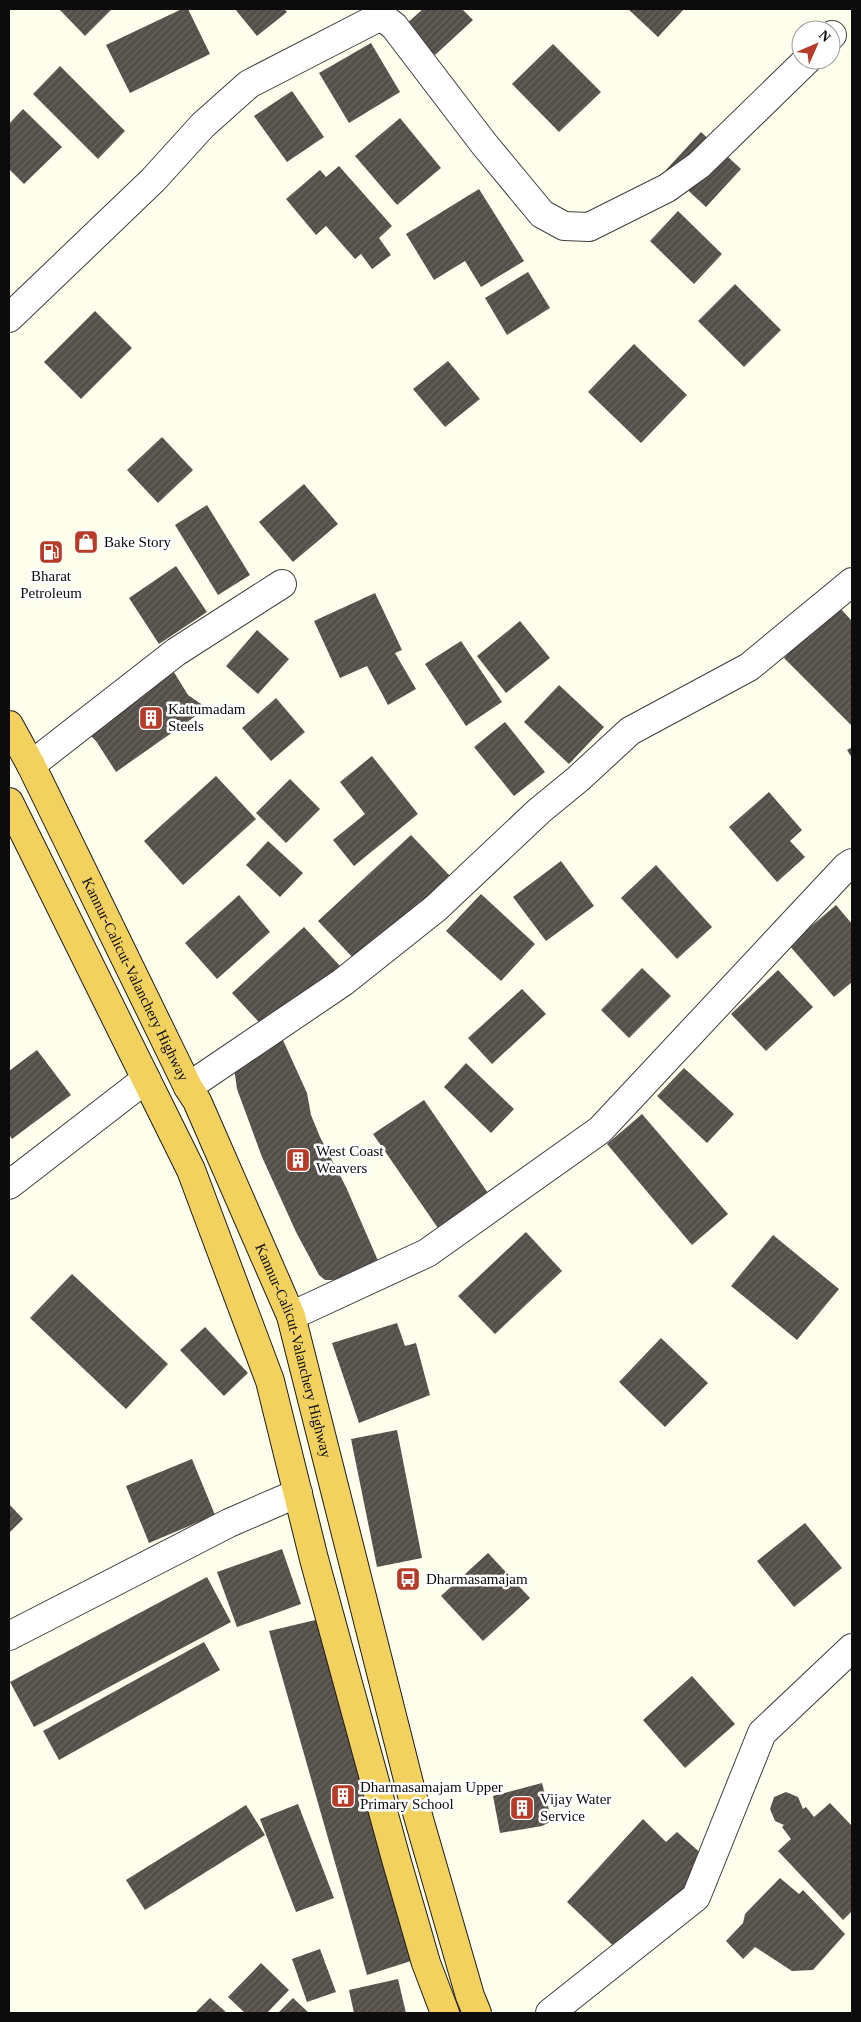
<svg xmlns="http://www.w3.org/2000/svg" width="861" height="2022" font-family="Georgia,serif">
  <style>
    .building { fill: url(#building-hatch) }
    .lines { fill: none; stroke-linecap: round; stroke-linejoin: round }
    .minor-casing { stroke: #3f3f3f; stroke-width: 30 }
    .trunk-casing { stroke: #1d1d1d; stroke-width: 30 }
    .minor { stroke: #fff; stroke-width: 28 }
    .trunk { stroke: #f2d15f; stroke-width: 28 }
    .labels { text-anchor: middle; stroke-width: 5; stroke-linejoin: round; paint-order: stroke }
    .poi-label { font-size: 15px; fill: #0c0c0c; stroke: #fff; text-anchor: start }
    .street-label { font-size: 15px; fill: #0c0c0c; stroke: #fff }
  </style>
  <defs>
    <pattern id="building-hatch" width="6" height="6" patternUnits="userSpaceOnUse" patternTransform="scale(1.25)"><rect width="6" height="6" fill="#544f49"/><path d="M-1 1l2-2M0 6l6-6M5 7l2-2" fill="none" stroke="#68645f"/></pattern>
  </defs>
  <rect width="100%" height="100%" fill="#fefeec"/>
  <!-- building -->
  <g class="building">
    <path d="M59,9H112L85,36Z"/>
    <path d="M182,9H188L210,54L130,93L106,45Z"/>
    <path d="M235,9H284L287,12L257,36Z"/>
    <path d="M423,9H462L473,20L435,55L406,24Z"/>
    <path d="M628,9H684L658,37Z"/>
    <path d="M371,43L400,92L349,123L319,73Z"/>
    <path d="M553,44L601,92L559,132L512,84Z"/>
    <path d="M60,66L125,131L98,159L33,94Z"/>
    <path d="M292,91L324,137L287,162L254,116Z"/>
    <path d="M23,109L62,147L24,184L9,169V124Z"/>
    <path d="M400,118L441,168L397,205L355,156Z"/>
    <path d="M701,132L741,169L706,207L666,170Z"/>
    <path d="M339,166L392,226L379,238L391,255L372,269L361,254L355,259L326,226L316,235L286,199L320,170L326,177Z"/>
    <path d="M479,189L524,261L481,287L465,261L434,280L406,234Z"/>
    <path d="M678,211L722,254L694,284L650,241Z"/>
    <path d="M528,272L550,308L507,335L485,298Z"/>
    <path d="M735,284L781,330L744,367L698,321Z"/>
    <path d="M95,311L132,348L81,399L44,362Z"/>
    <path d="M634,344L687,395L641,443L588,392Z"/>
    <path d="M448,361L480,399L445,427L413,389Z"/>
    <path d="M162,437L193,470L158,503L127,470Z"/>
    <path d="M304,484L338,524L293,562L259,522Z"/>
    <path d="M207,505L250,575L218,595L175,525Z"/>
    <path d="M176,566L207,612L159,644L129,598Z"/>
    <path d="M375,593L402,650L395,653L416,689L388,705L367,666L340,678L314,621Z"/>
    <path d="M837,605L852,621V726L784,658Z"/>
    <path d="M520,621L550,658L506,693L477,656Z"/>
    <path d="M257,630L289,659L258,694L226,666Z"/>
    <path d="M461,641L502,702L466,726L425,664Z"/>
    <path d="M172,669L188,695L207,708L116,772L96,741L89,734Z"/>
    <path d="M559,685L604,727L569,764L524,722Z"/>
    <path d="M276,698L305,732L271,761L242,728Z"/>
    <path d="M505,722L545,772L514,796L474,747Z"/>
    <path d="M852,747V758L847,750Z"/>
    <path d="M372,756L418,814L354,866L333,840L365,814L340,782Z"/>
    <path d="M216,776L256,819L183,885L144,841Z"/>
    <path d="M290,779L320,809L286,843L256,813Z"/>
    <path d="M769,792L802,830L790,841L805,857L777,882L729,827Z"/>
    <path d="M411,835L450,876L357,962L318,921Z"/>
    <path d="M268,841L303,873L280,897L246,865Z"/>
    <path d="M561,861L594,906L546,941L513,897Z"/>
    <path d="M656,865L712,927L677,959L621,898Z"/>
    <path d="M481,894L535,944L501,981L446,931Z"/>
    <path d="M239,895L270,932L217,979L185,943Z"/>
    <path d="M836,905L852,924V982L834,997L789,945Z"/>
    <path d="M304,927L340,966L268,1032L232,993Z"/>
    <path d="M642,968L671,996L629,1038L601,1010Z"/>
    <path d="M778,970L813,1007L766,1051L731,1014Z"/>
    <path d="M522,989L546,1014L492,1064L468,1038Z"/>
    <path d="M282,1038L307,1093L311,1115L320,1137L346,1187L379,1263L338,1280H325L319,1275L296,1232L262,1157L237,1089L234,1068Z"/>
    <path d="M37,1050L71,1095L12,1139L9,1135V1071Z"/>
    <path d="M466,1063L514,1109L491,1133L444,1087Z"/>
    <path d="M684,1068L734,1114L707,1143L657,1096Z"/>
    <path d="M424,1100L490,1196L440,1231L373,1134Z"/>
    <path d="M642,1114L728,1214L692,1245L607,1144Z"/>
    <path d="M526,1232L562,1271L495,1334L458,1296Z"/>
    <path d="M773,1235L839,1289L797,1340L731,1286Z"/>
    <path d="M72,1274L168,1364L126,1409L30,1318Z"/>
    <path d="M397,1323L405,1346L416,1343L430,1395L359,1423L332,1343Z"/>
    <path d="M205,1327L248,1373L224,1396L180,1350Z"/>
    <path d="M661,1338L708,1383L665,1427L619,1382Z"/>
    <path d="M397,1430L422,1558L377,1567L351,1439Z"/>
    <path d="M192,1459L215,1515L149,1543L126,1486Z"/>
    <path d="M9,1504L23,1519L9,1533Z"/>
    <path d="M805,1523L842,1568L794,1607L757,1561Z"/>
    <path d="M282,1549L301,1604L237,1627L217,1572Z"/>
    <path d="M488,1553L530,1598L483,1641L441,1596Z"/>
    <path d="M207,1577L231,1622L34,1727L10,1682Z"/>
    <path d="M324,1618L411,1961L367,1975L269,1631Z"/>
    <path d="M204,1642L220,1670L59,1760L43,1731Z"/>
    <path d="M692,1676L735,1724L685,1768L643,1720Z"/>
    <path d="M542,1783L552,1821L542,1826L500,1833L493,1796Z"/>
    <path d="M786,1792L798,1797L803,1809L806,1807L814,1817L830,1803L852,1826V1911L843,1920L778,1851L791,1839L782,1827L784,1825L775,1821L770,1809L774,1797Z"/>
    <path d="M298,1804L334,1898L296,1912L260,1819Z"/>
    <path d="M246,1805L265,1835L145,1910L126,1880Z"/>
    <path d="M643,1819L666,1842L677,1832L705,1857L697,1877L623,1955L567,1902Z"/>
    <path d="M780,1878L799,1894L803,1890L845,1934L813,1970L792,1971L755,1947L743,1959L726,1941L743,1923L745,1914Z"/>
    <path d="M320,1949L336,1992L307,2002L292,1959Z"/>
    <path d="M261,1963L289,1990L267,2013H245L228,1997Z"/>
    <path d="M398,1979L406,2013H354L349,1990Z"/>
    <path d="M210,1998L227,2013H195Z"/>
    <path d="M293,1998L309,2013H278Z"/>
  </g>
  <g class="lines">
    <defs>
      <g id="minor">
        <path d="M381,16L394,26L484,144L542,214L564,226L589,227L667,188L699,165L807,60"/>
        <path d="M831,36L832,35"/>
        <path d="M9,318L153,180L203,125L249,84L381,16L377,9"/>
        <path d="M31,765L176,652L282,584"/>
        <path d="M188,1087L343,982L436,908L539,811L578,779L630,731L749,667L852,582"/>
        <path d="M9,1185L146,1079"/>
        <path d="M291,1316L427,1253L600,1130L846,867L852,863"/>
        <path d="M9,1636L229,1523L298,1493"/>
        <path d="M550,2013L696,1897L762,1733L852,1648"/>
      </g>
      <g id="trunk">
        <path id="s1" d="M9,725L31,765L188,1087L197,1101L291,1316L412,1795L470,1996L477,2013"/>
        <path d="M9,802L191,1170L270,1381L314,1559L396,1859L426,1963L445,2013"/>
      </g>
    </defs>
    <!-- minor casing -->
    <use href="#minor" class="minor-casing"/>
    <!-- trunk casing -->
    <use href="#trunk" class="trunk-casing"/>
    <!-- minor -->
    <use href="#minor" class="minor"/>
    <!-- trunk -->
    <use href="#trunk" class="trunk"/>
  </g>
  <!-- icons -->
  <defs>
    <symbol id="shop-square" viewBox="-11 -11 22 22"><rect x="-9" y="-9" width="18" height="18" rx="4" fill="#b73b29" stroke="#fff"/><path d="M-5-2.5h2.3a2.7 3.5 0 0 1 5.4 0H5L5.5 6h-11ZM-1.5-2.5h3a1.5 2.3 0 0 0-3 0Z" fill="#fff"/></symbol>
    <symbol id="fuel-square" viewBox="-11 -11 22 22"><rect x="-9" y="-9" width="18" height="18" rx="4" fill="#b73b29" stroke="#fff"/><path d="M-5.5-6h7V0h2V4h1.3V-2.5L3-4.5l.8-.8L6-3V5H2.5V1h-1V6h-7ZM-4.2-4.7v3.2H.2V-4.7Z" fill="#fff"/></symbol>
    <symbol id="building-square" viewBox="-11 -11 22 22"><rect x="-9" y="-9" width="18" height="18" rx="4" fill="#b73b29" stroke="#fff"/><path d="M-4-6H4V6H1V3H-1V6H-4ZM-2.5-4.3h1.7v1.8h-1.7ZM.8-4.3h1.7v1.8H.8ZM-2.5-1h1.7V.8h-1.7ZM.8-1h1.7V.8H.8Z" fill="#fff"/></symbol>
    <symbol id="bus-square" viewBox="-11 -11 22 22"><rect x="-9" y="-9" width="18" height="18" rx="4" fill="#b73b29" stroke="#fff"/><path d="M-5-6H5V4H4V6H2V4H-2V6H-4V4H-5ZM-3.5-4V0h7V-4ZM-3.5 1.2v1.5H-2V1.2ZM2 1.2v1.5H3.5V1.2Z" fill="#fff"/></symbol>
  </defs>
  <g fill-rule="evenodd">
    <use href="#shop-square" x="72" y="528" width="28" height="28"/>
    <use href="#fuel-square" x="37" y="538" width="28" height="28"/>
    <use href="#building-square" x="137" y="704" width="28" height="28"/>
    <use href="#building-square" x="284" y="1146" width="28" height="28"/>
    <use href="#bus-square" x="394" y="1565" width="28" height="28"/>
    <use href="#building-square" x="329" y="1782" width="28" height="28"/>
    <use href="#building-square" x="508" y="1794" width="28" height="28"/>
  </g>
  <g class="labels">
    <!-- poi labels -->
    <g class="poi-label">
      <text x="104" y="547">Bake Story</text>
      <text x="51" y="581" text-anchor="middle">Bharat<tspan x="51" dy="17">Petroleum</tspan></text>
      <text x="168" y="714">Kattumadam<tspan x="168" dy="17">Steels</tspan></text>
      <text x="316" y="1156">West Coast<tspan x="316" dy="17">Weavers</tspan></text>
      <text x="426" y="1584">Dharmasamajam</text>
      <text x="360" y="1792">Dharmasamajam Upper<tspan x="360" dy="17">Primary School</tspan></text>
      <text x="540" y="1804">Vijay Water<tspan x="540" dy="17">Service</tspan></text>
    </g>
    <!-- street labels -->
    <g class="street-label">
      <text dy="5" stroke="none"><textPath href="#s1" startOffset="284">Kannur-Calicut-Valanchery Highway</textPath></text>
      <text dy="5" stroke="none"><textPath href="#s1" startOffset="689">Kannur-Calicut-Valanchery Highway</textPath></text>
    </g>
  </g>
  <!-- border -->
  <rect width="861" height="2022" fill="none" stroke="#0c0c0c" stroke-width="20"/>
  <!-- north arrow -->
  <g transform="translate(816 45) rotate(45)"><circle r="24" fill="#ffffff" stroke="#9e9e9e"/>
  <path d="M0-4L9 19L0 12L-9 19Z" fill="#b73b29"/>
  <text y="-8" font-size="14" font-weight="bold" text-anchor="middle" fill="#0c0c0c">N</text>
  </g>
</svg>
